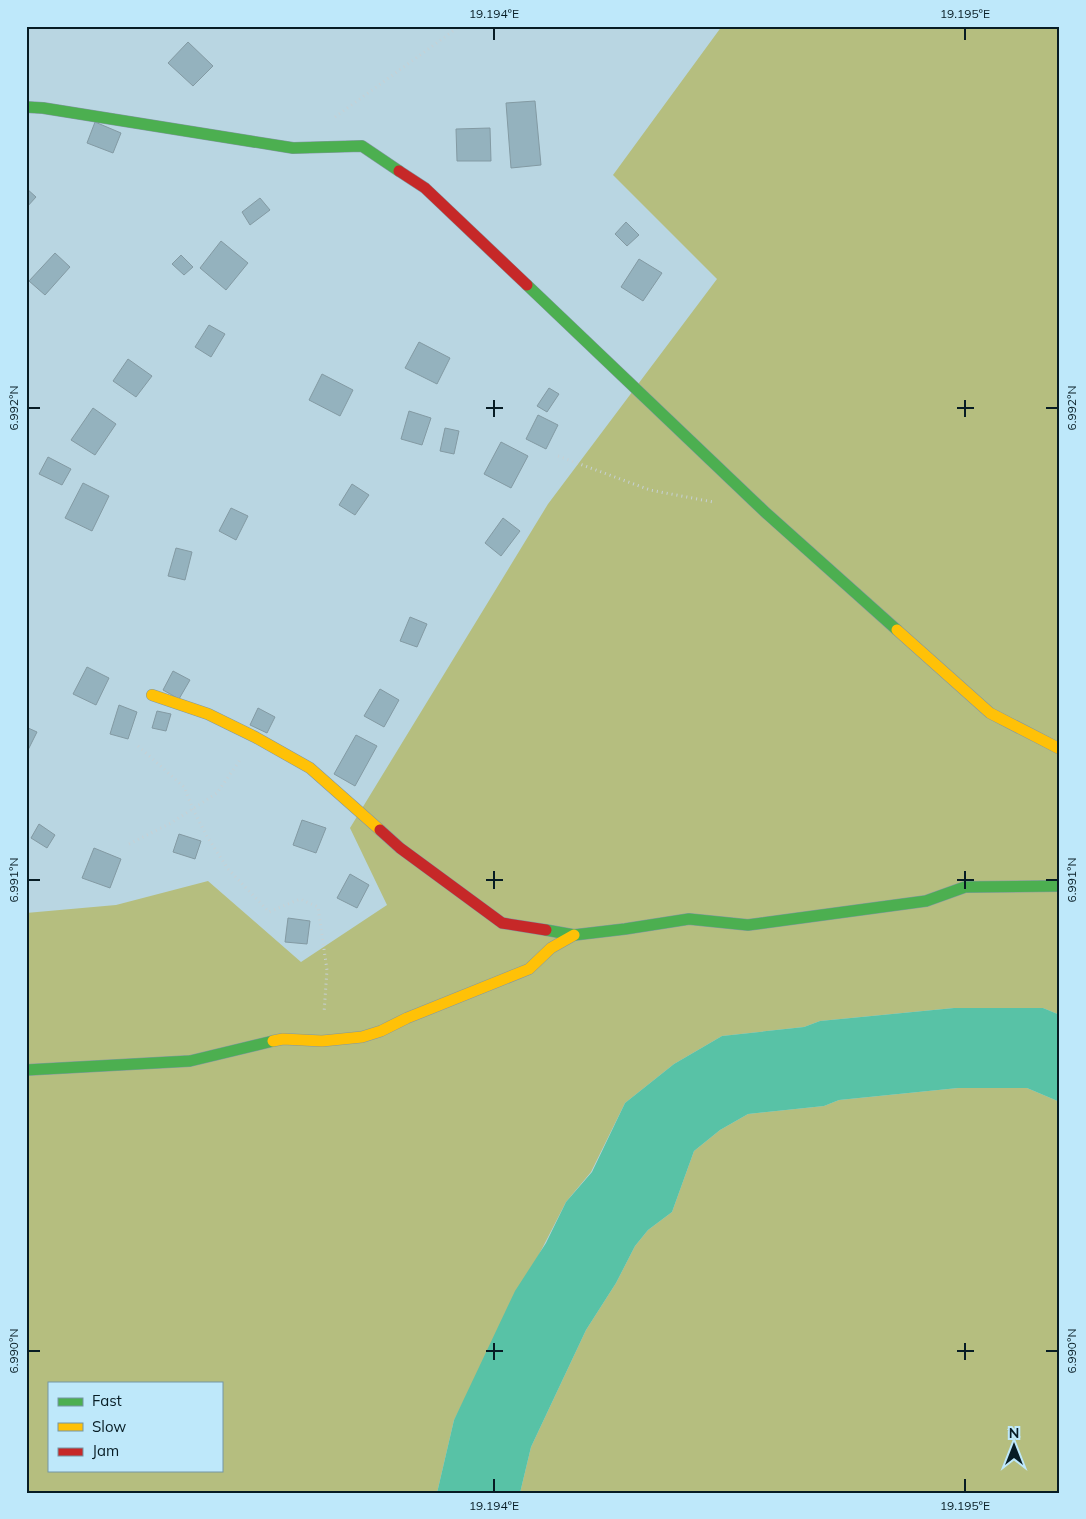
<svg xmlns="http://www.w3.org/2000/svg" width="1086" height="1519" font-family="Mulish,sans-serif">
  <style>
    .green { fill: #b5be7f; fill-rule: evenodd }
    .water { fill: #58c2a6 }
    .building { fill: #94b2be; stroke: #839aa3 }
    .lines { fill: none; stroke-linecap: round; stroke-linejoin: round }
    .fast-casing { stroke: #8298a2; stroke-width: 12 }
    .slow-casing { stroke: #8298a2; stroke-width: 12 }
    .jam-casing { stroke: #8298a2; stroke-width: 12 }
    .path { stroke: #c7d1d5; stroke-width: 3; stroke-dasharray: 1 4; stroke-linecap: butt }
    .fast { stroke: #4caf50; stroke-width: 11 }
    .slow { stroke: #ffc107; stroke-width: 11 }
    .jam { stroke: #c62828; stroke-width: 11 }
    .ticks { fill: none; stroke: #071c24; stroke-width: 2 }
    .neatline { fill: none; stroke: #071c24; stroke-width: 2 }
    .ticks-label { font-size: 12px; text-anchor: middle; fill: #071c24 }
  </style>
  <rect width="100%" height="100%" fill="#b9d6e2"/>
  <!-- green -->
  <g class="green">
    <path d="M722,26H1060V1015L1043,1008H954L820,1021L804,1027L722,1036L674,1064L625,1103L591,1172L566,1202L454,1420L437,1493H26V913L116,905L208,881L301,962L387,905L350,828L548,504L717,279L613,175ZM49,1383H221V1470H49Z"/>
    <path d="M958,1088H1027L1060,1102V1493H520L531,1447L586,1330L616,1283L635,1246L648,1230L672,1212L694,1151L720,1130L748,1114L824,1106L839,1100Z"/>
  </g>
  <!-- water -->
  <path class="water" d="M954,1008H1043L1060,1015V1102L1027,1088H958L839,1100L824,1106L748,1114L720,1130L694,1151L672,1212L648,1230L635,1246L616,1283L586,1330L531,1447L520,1493H437L454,1420L515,1291L546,1243L566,1202L592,1172L625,1103L674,1064L722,1036L804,1027L820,1021Z"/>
  <!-- building -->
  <g class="building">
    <path d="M188,42L213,66L193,86L168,63Z"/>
    <path d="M535,101L541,165L511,168L506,103Z"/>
    <path d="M95,122L121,133L113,153L87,143Z"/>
    <path d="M490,128L491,161H457L456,129Z"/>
    <path d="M26,188L36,197L26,208Z"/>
    <path d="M260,198L270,210L250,225L242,212Z"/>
    <path d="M626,222L639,235L627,246L615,234Z"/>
    <path d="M221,241L248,263L226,290L200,268Z"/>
    <path d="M55,253L70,267L45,295L29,281Z"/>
    <path d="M181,255L193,267L184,275L172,264Z"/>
    <path d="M639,259L662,273L643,301L621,287Z"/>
    <path d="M209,325L225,334L211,357L195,347Z"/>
    <path d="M419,342L450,358L437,384L405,368Z"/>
    <path d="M128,359L152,376L136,397L113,381Z"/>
    <path d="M322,374L353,390L340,416L309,400Z"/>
    <path d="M549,388L559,394L547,412L537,406Z"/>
    <path d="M93,408L116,424L95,455L71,440Z"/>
    <path d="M409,411L431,418L422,445L401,439Z"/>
    <path d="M538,415L558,425L546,449L526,439Z"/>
    <path d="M445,428L459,431L454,454L440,451Z"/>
    <path d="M501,442L528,456L511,488L484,474Z"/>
    <path d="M48,457L71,469L62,485L39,474Z"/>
    <path d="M83,483L109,496L92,531L65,518Z"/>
    <path d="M352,484L369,495L355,515L339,505Z"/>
    <path d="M231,508L248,516L236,540L219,531Z"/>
    <path d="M503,518L520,531L501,556L485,543Z"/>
    <path d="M176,548L192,552L185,580L168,576Z"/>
    <path d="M410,617L427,624L417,647L400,641Z"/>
    <path d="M87,667L109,678L96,705L73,694Z"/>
    <path d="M173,671L190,680L179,699L163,690Z"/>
    <path d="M380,689L399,700L384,727L364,716Z"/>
    <path d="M119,705L137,712L128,739L110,734Z"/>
    <path d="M258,708L275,717L267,733L250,725Z"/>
    <path d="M157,711L171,714L166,731L152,728Z"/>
    <path d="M26,727L37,732L26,754Z"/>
    <path d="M356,735L377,746L355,786L334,774Z"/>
    <path d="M302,820L326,828L316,853L293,845Z"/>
    <path d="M39,824L55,835L47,848L31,838Z"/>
    <path d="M179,834L201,841L195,859L173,852Z"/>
    <path d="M94,848L121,859L110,888L82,878Z"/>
    <path d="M350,874L369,885L357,908L337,898Z"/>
    <path d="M288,918L310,921L307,944L285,942Z"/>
  </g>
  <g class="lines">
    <defs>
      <g id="fast">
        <path d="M26,107L43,108L293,148L362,146L399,171"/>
        <path d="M527,285L765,512L897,630"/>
        <path d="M546,930L574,935L625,929L689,919L748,925L926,901L965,887L1060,886"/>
        <path d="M26,1070L190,1061L273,1041"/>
      </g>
      <g id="slow">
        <path d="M897,630L990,713L1060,749"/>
        <path d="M152,695L208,714L255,737L310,768L380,830"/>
        <path d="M273,1041L283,1039L322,1041L362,1037L381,1031L407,1018L529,969L551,948L574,935"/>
      </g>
      <g id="jam">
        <path d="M399,171L425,188L527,285"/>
        <path d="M380,830L400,848L502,923L546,930"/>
      </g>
    </defs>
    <!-- fast casing -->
    <use href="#fast" class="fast-casing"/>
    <!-- slow casing -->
    <use href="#slow" class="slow-casing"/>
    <!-- jam casing -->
    <use href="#jam" class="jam-casing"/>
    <!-- path -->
    <g class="path">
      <path d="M335,117L460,26"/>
      <path d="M558,456L650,490L713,502"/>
      <path d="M138,746L184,787L193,809L206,835L228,869L269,912L300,899L318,907L327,970L324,1013"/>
      <path d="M129,844L171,823L217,793L240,760"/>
    </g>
    <!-- fast -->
    <use href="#fast" class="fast"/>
    <!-- slow -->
    <use href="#slow" class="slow"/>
    <!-- jam -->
    <use href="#jam" class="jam"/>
  </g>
  <!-- ticks -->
  <path class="ticks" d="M494,28V40M965,28V40M494,400V417M965,400V417M28,408H40M486,408H503M957,408H974M1046,408H1058M494,871V889M965,871V889M28,880H40M486,880H503M957,880H974M1046,880H1058M494,1343V1360M965,1343V1360M28,1351H40M486,1351H503M957,1351H974M1046,1351H1058M494,1479V1492M965,1479V1492"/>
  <!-- border -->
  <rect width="1086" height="1519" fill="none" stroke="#bee8fa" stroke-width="55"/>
  <!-- legend -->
  <rect x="48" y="1382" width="175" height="90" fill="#bee8fa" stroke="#7596a4"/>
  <rect x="58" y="1398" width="25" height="8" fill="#4caf50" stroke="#7596a4"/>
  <text x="92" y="1406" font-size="15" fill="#071c24">Fast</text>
  <rect x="58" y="1423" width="25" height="8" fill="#ffc107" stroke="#7596a4"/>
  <text x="92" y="1432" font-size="15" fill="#071c24">Slow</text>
  <rect x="58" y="1448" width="25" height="8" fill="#c62828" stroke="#7596a4"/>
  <text x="92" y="1456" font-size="15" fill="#071c24">Jam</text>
  <!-- north arrow -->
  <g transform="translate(1014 1446)" stroke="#bee8fa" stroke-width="4" paint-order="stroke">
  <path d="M0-4L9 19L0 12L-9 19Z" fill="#071c24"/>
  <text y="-8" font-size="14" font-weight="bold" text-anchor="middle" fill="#071c24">N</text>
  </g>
  <rect x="28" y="28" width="1030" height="1464" class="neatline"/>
  <g class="ticks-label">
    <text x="494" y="18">19.194°E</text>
    <text x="965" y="18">19.195°E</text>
    <text transform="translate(14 408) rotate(-90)" y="4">6.992°N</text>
    <text transform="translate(1072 408) rotate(-90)" y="4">6.992°N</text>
    <text transform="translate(14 880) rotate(-90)" y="4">6.991°N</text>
    <text transform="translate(1072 880) rotate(-90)" y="4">6.991°N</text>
    <text transform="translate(14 1351) rotate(-90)" y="4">6.990°N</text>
    <text transform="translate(1072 1351) rotate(-90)" y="4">6.990°N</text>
    <text x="494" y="1510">19.194°E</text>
    <text x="965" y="1510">19.195°E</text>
  </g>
</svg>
